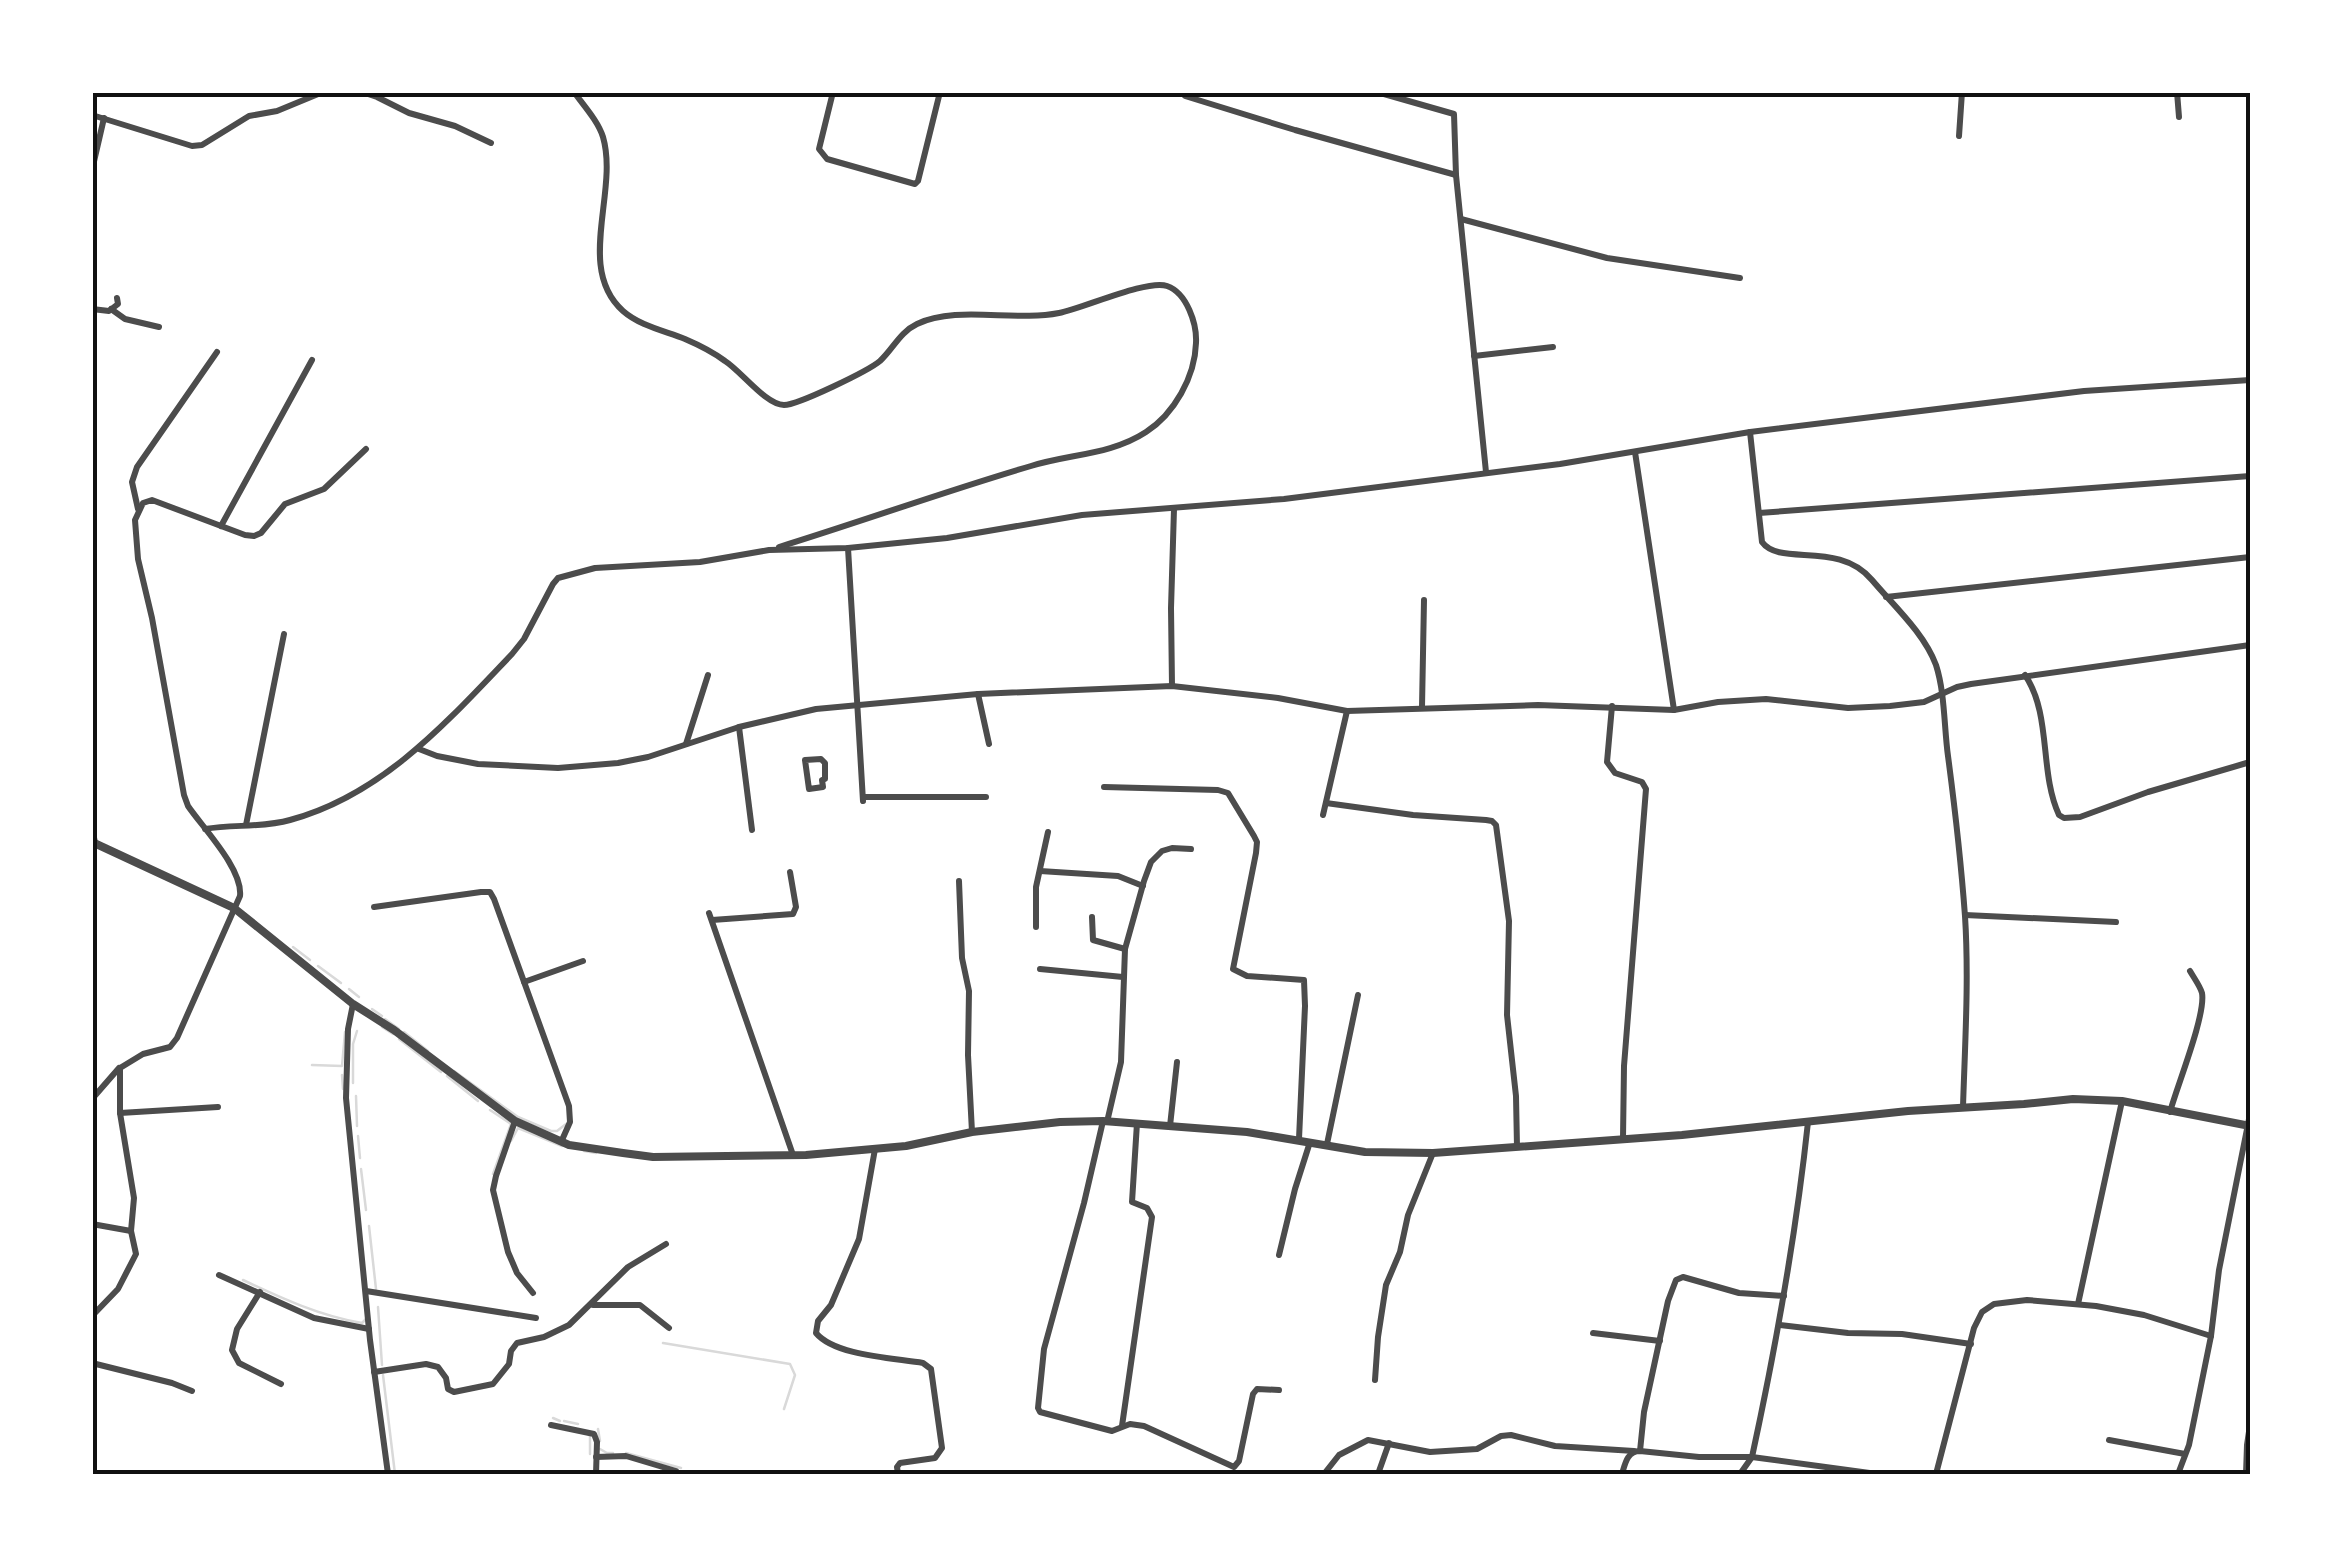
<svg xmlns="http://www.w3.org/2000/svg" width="2343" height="1567" font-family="Arial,sans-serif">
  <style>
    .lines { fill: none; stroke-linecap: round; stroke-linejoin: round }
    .stream { stroke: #d9d9d9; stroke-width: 2.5 }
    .minor { stroke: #4c4c4c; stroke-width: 6 }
    .tertiary { stroke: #4c4c4c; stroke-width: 8 }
    .neatline { fill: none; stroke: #111; stroke-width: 4 }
  </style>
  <rect width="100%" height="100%" fill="#fff"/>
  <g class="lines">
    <!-- stream -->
    <g class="stream">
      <path d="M293,947L310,960"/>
      <path d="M318,966L341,983"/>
      <path d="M349,989L359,997"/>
      <path d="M372,1009L382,1016"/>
      <path d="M385,1019L399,1029"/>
      <path d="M382,1027L393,1034"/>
      <path d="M404,1032L428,1051"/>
      <path d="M399,1039L441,1072"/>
      <path d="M312,1065L342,1066L345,1032"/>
      <path d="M454,1071L518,1117L551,1131H557L566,1124"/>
      <path d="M342,1075L343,1089"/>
      <path d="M447,1076L478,1101"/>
      <path d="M353,1083V1044L357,1031"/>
      <path d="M356,1096L357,1126"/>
      <path d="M490,1110L511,1124L493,1174"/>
      <path d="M358,1136L360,1158"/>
      <path d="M511,1141L518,1128L562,1146"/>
      <path d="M584,1151L596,1153"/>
      <path d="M361,1169L366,1210"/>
      <path d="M369,1226L376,1289"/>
      <path d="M243,1280C281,1298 320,1316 362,1323L366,1319"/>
      <path d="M378,1307L382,1365"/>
      <path d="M663,1343L790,1364L795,1375L784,1409"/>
      <path d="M383,1375L395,1474"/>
      <path d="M553,1418L560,1421"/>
      <path d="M564,1421L578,1424"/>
      <path d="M598,1429L600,1441"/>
      <path d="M588,1434L590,1436V1454"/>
      <path d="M600,1449L607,1453H613"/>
      <path d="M626,1453L681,1468"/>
    </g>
    <!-- minor -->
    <g class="minor">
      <path d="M362,92L377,97L409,113L455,126L491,143"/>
      <path d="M574,92C584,106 598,121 603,137C619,192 575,268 623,311C640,326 665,331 685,339C699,345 713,352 725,361C741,371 766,405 784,405C798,405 868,371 880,361C893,349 900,332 917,324C956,305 1014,322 1059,313C1084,308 1148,279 1167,286C1187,293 1197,324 1196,343C1195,377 1174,414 1146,432C1111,455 1069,454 1031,466C946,491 863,521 779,547"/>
      <path d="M833,92L819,149L827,159L915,184L918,181L940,92"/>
      <path d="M1186,92L1185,96L1295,130L1456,175"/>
      <path d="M1377,92L1454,114L1456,175L1486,472"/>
      <path d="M2177,92L2179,117"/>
      <path d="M92,115L192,146L202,145L249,116L277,111L323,92"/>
      <path d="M1959,136L1962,92"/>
      <path d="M92,170L104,118"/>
      <path d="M1461,219L1607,258L1740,278"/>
      <path d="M92,309L109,311L118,304L117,298"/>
      <path d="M111,309L125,319L159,327"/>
      <path d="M1474,356L1553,347"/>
      <path d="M1750,432L1762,542C1780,567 1839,540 1872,580C1894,606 1924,633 1936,665C1945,693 1944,727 1948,756C1955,809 1961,862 1965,916C1969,979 1965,1043 1963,1107"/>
      <path d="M1635,452L1674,710"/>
      <path d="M138,509L132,482L137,467L217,352"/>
      <path d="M1759,513L2250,476"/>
      <path d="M221,526L312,360"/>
      <path d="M848,548L863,801"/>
      <path d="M1886,597L2250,557"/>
      <path d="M2025,675C2052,715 2039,772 2059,815L2064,818L2080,817L2148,792L2250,762"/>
      <path d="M1172,686L1171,608L1174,509"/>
      <path d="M978,694L989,744"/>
      <path d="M1612,706L1607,762L1615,773L1642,782L1646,789L1624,1066L1623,1138"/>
      <path d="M1422,707L1424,600"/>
      <path d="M739,727L752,830"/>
      <path d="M686,744L708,675"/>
      <path d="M419,749L437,756L478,764L558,768L618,763L648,757L739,727L816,709L978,694L1172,686L1278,698L1347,711L1538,705L1674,710L1718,702L1766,699L1848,708L1890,706L1924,702L1957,687L1971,684L2250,645"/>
      <path d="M821,759L825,763V779L822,780L823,787L809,789L805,760Z"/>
      <path d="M1104,787L1218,790L1228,793L1254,836L1257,842L1256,853L1233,969L1247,976L1304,980L1305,1006L1299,1139"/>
      <path d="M863,797H986"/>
      <path d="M1326,803L1413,815L1486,820L1492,821L1496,825L1509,921L1507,1015L1516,1096L1517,1147"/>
      <path d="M1323,815L1347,711"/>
      <path d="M246,825L284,634"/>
      <path d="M92,827L95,843"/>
      <path d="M205,829C233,824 262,828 290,820C383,795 448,721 512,654L524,639L553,584L558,578L595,568L700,562L769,550L848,548L947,538L1082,515L1284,499L1560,464L1750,432L2084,391L2250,380"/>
      <path d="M1040,871L1118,876L1143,886"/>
      <path d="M959,881L962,958L969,991L968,1055L972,1132"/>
      <path d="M374,907L481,892H490L494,899L569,1106L570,1122L562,1140"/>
      <path d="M709,913L793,1155"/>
      <path d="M1965,915L2116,922"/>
      <path d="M1092,917L1093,940L1125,949"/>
      <path d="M712,920L793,914L796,907L790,872"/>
      <path d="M1036,927V887L1048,832"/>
      <path d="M1040,969L1123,977"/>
      <path d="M524,982L583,961"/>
      <path d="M353,1004L348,1029L346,1098L370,1340L388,1474"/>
      <path d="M92,1099L119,1068"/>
      <path d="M2170,1112C2177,1086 2206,1015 2202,993C2200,986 2194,978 2190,971"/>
      <path d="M120,1113L218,1107"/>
      <path d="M515,1121L496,1176L493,1190L508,1252L517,1273L533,1293"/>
      <path d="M1103,1121L1084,1203L1044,1349L1038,1408L1040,1412L1112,1431L1130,1424L1144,1426L1234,1467L1239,1461L1253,1394L1257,1389L1279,1390"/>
      <path d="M1107,1122L1121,1062L1125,949L1144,881L1151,862L1162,851L1172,848L1191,849"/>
      <path d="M1170,1126L1177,1062"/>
      <path d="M1327,1144L1358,995"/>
      <path d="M875,1149L859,1239L831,1305L818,1321L816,1333C835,1356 894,1358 923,1363L931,1369L942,1448L935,1458L900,1463L897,1467L898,1474"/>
      <path d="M92,1224L131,1231"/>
      <path d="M1279,1255L1295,1189L1310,1142"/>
      <path d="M219,1275L314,1318L369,1329"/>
      <path d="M366,1291L536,1318"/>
      <path d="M260,1292L237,1329L232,1350L239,1363L281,1384"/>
      <path d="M2078,1304L2122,1101"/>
      <path d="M593,1305H640L669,1328"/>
      <path d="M92,1316L118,1289L136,1254L131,1231L134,1198L120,1113V1068L143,1054L170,1047L177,1038L240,896C243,869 203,828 188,806L184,795L152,618L138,559L135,520L143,503L152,500L245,535L254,536L261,533L285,504L324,489L366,449"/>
      <path d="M1780,1325L1848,1333L1902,1334L1971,1344"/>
      <path d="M1593,1333L1660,1341"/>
      <path d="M92,1363L172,1383L192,1391"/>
      <path d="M374,1372L426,1364L438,1367L446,1378L448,1389L454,1392L493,1384L509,1364L511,1351L517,1343L544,1337L569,1325L628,1267L666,1244"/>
      <path d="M1375,1380L1378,1337L1386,1285L1400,1252L1408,1215L1433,1153"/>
      <path d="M551,1425L594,1434L597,1442L596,1474"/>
      <path d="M1122,1426L1152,1217L1147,1208L1132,1202L1137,1123"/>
      <path d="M2109,1440L2185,1454"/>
      <path d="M1640,1451L1644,1412L1668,1301L1676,1280L1683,1277L1739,1293L1784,1296"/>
      <path d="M596,1457L626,1456L676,1471"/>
      <path d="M1324,1474L1339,1455L1368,1440L1430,1452L1477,1449L1501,1436L1511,1435L1555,1446L1634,1451"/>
      <path d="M1378,1474L1389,1443"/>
      <path d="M1622,1474C1625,1464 1627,1451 1640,1451L1699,1457H1752L1877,1474"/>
      <path d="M1740,1474L1752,1457C1776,1346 1796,1235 1808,1122"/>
      <path d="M1936,1474L1974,1328L1982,1312L1994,1304L2027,1300L2096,1306L2144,1315L2211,1336"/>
      <path d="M2178,1474L2189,1445L2211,1336L2219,1270L2250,1114"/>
      <path d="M2246,1474L2247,1445L2250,1425"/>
    </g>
    <!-- tertiary -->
    <path class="tertiary" d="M92,842L234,908L353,1004L394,1030L515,1121L569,1145L623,1153L653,1157L806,1155L906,1146L972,1132L1060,1122L1103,1121L1247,1132L1365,1152L1433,1153L1682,1135L1908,1111L2024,1104L2073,1099L2122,1101L2250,1126"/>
  </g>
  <!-- border -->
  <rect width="2343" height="1567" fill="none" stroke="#ffffff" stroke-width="190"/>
  <rect x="95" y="95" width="2153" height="1377" class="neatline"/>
</svg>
